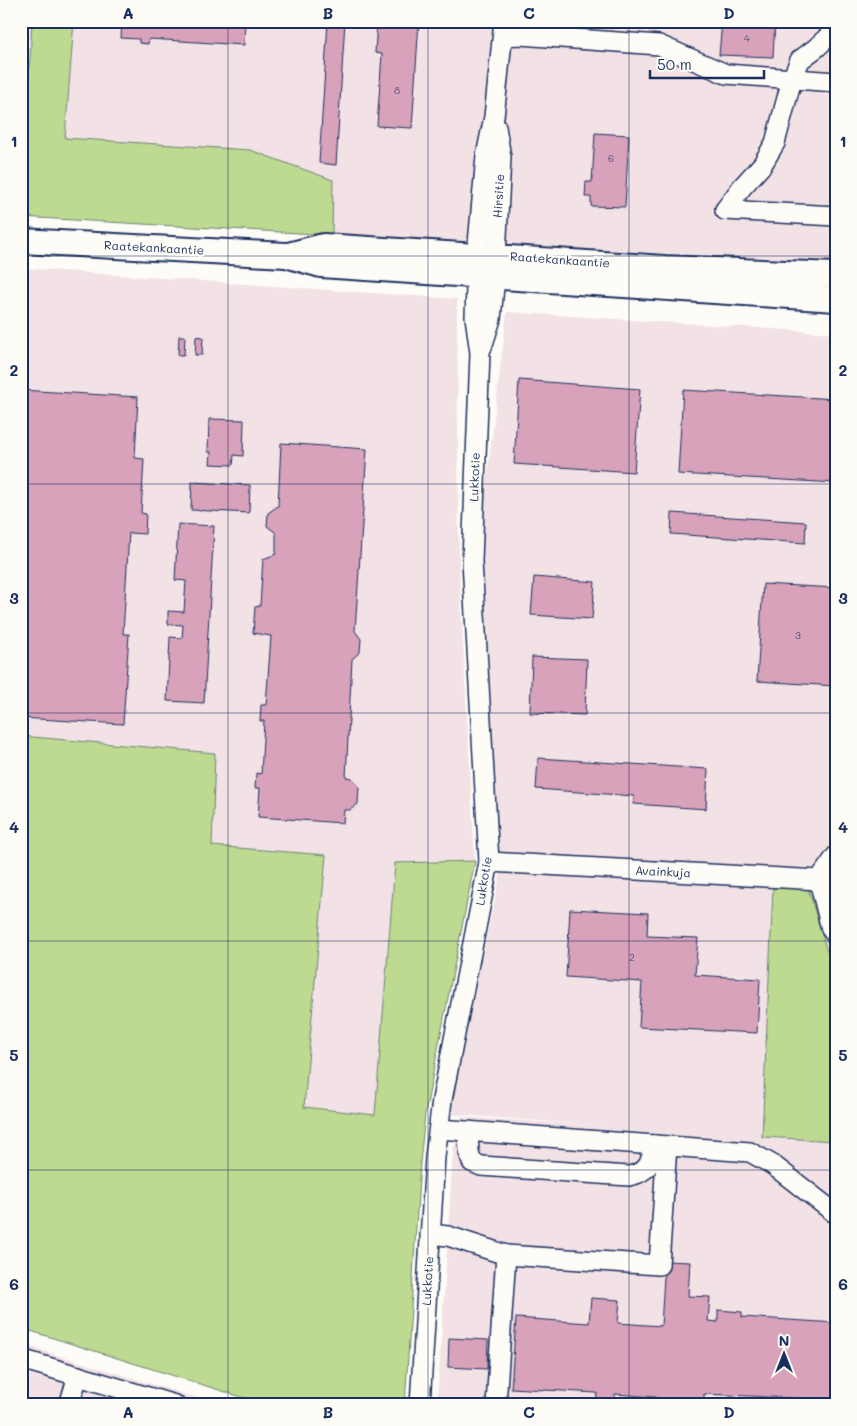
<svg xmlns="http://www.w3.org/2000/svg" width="857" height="1426" font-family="Mali,sans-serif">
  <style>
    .built { fill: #f2e1e5 }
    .green { fill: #bed990; stroke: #6c8477 }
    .building { fill: #d7a2ba; stroke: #1b2f5e }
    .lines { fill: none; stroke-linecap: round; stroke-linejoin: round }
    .minor-casing { stroke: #1b2f5e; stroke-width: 22 }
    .major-casing { stroke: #1b2f5e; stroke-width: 28 }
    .minor { stroke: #fdfcf7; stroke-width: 19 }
    .major { stroke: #fdfcf7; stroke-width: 24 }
    .grid { fill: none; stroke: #1b2f5e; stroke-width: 1; stroke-opacity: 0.55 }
    .labels { text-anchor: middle; stroke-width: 5; stroke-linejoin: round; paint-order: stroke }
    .number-label { font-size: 10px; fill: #4a4c75 }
    .street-label { font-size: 12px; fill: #1b2f5e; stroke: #fdfcf7 }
    .neatline { fill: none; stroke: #1b2f5e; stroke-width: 2 }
    .grid-label { font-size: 16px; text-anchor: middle; font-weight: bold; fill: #1b2f5e }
  </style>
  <rect width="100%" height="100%" fill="#fdfcf7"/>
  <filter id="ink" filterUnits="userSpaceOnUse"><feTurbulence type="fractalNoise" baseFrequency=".02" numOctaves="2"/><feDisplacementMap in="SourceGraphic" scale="10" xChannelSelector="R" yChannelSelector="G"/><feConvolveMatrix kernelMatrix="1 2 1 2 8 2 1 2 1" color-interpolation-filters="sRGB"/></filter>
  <g filter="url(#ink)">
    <!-- built -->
    <g class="built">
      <path d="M21,21H32L21,205Z"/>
      <path d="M74,21H836V261L484,245L332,235L333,180L65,138Z"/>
      <path d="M21,268L457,299L459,570L475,861L395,863L375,1115L304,1107L326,855L211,846L215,753L21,736Z"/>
      <path d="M507,312L836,333V981L808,889H774L762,1137L836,1141V1405H437L453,1153L461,1117L619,1127L447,1114L500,876L481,528Z"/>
      <path d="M21,1344L220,1405H21Z"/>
    </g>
    <!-- green -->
    <g class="green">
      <path d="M32,21H74L65,138L250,150L333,180L332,235L21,217Z"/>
      <path d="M21,736L215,753L212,846L326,855L304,1107L375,1115L395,863L475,861L425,1114L420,1163L405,1405H267L21,1328Z"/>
      <path d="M773,888H808L836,981V1141L762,1137Z"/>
    </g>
    <!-- building -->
    <g class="building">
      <path d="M122,21H245L244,45L149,39L148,44L139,43V39L121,38Z"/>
      <path d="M328,21H345L336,165L319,163Z"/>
      <path d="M377,21H419L412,128L377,126L382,54L375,53Z"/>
      <path d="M722,21H775L773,57L719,55Z"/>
      <path d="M595,133L629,135L625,207L591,206V197H585L586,182H592Z"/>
      <path d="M179,336H185L184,355H178Z"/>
      <path d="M196,336L203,337L202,355H195Z"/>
      <path d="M519,380L640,389L634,472L514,464Z"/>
      <path d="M21,390L138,397L135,458L144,459L141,513L146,514L145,534L129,533L123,634H129L123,724L21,718Z"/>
      <path d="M683,390L836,399V483L678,474Z"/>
      <path d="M209,419L244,420L243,456L234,455L233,465L210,464L211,452H208Z"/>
      <path d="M281,443L367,449L355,631L361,639L360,652L352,659L346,777L352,778L359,786L358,804L350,810H344L343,823L258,817L260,788H255L256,773L261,774L264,721H260L261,705H266L271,636L253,633L255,607L260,606L263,559L276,554V533L267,526L268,513L278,506Z"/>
      <path d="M192,482L250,485L249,513L191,510Z"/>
      <path d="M672,513L806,522L805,543L671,534Z"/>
      <path d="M178,524L214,526L204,703L167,701L170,637L182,638L183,625L168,624V611L184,612L186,581L175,580Z"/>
      <path d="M534,577L595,582L592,619L531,615Z"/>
      <path d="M763,584L836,588V686L757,681Z"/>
      <path d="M532,657L587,659L585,715L530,713Z"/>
      <path d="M538,758L708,769L706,809L633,804L634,796L536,789Z"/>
      <path d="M570,909L648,913L647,936L698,938L695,975L760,979L757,1033L639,1027L642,982L566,977Z"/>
      <path d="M665,1261L690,1262L688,1296L710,1297L708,1321L718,1322V1310L742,1312V1317L836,1323V1400L704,1394V1405H656V1397L615,1394V1405H596L597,1393L511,1388L516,1318L589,1323L591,1298L620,1300L618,1323L661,1326Z"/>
      <path d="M449,1338L488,1340L487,1369L448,1367Z"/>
    </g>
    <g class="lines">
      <defs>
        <g id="minor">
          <path d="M503,36L520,35L659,45L726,74L836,82"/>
          <path d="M725,210L742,187L762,165L775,143L792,79L800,60L816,48L831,34L836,23"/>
          <path d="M725,210L836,216"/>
          <path d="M482,347L491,319L495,276L501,157L496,127"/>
          <path d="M836,856L819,880L831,929L836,935"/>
          <path d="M489,862L819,880L836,878"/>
          <path d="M439,1129L750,1152L773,1165L836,1214"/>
          <path d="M468,1131L469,1152L472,1162L481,1166L629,1176C650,1172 650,1162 655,1145"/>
          <path d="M430,1234L448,1236L506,1255"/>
          <path d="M21,1359L175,1405"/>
          <path d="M69,1405L78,1376"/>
          <path d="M420,1405L435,1157L442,1100L489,862L472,561L480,353L475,317L477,255L486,156L494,117L504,21"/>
          <path d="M496,1405L506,1255L659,1265L667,1146"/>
        </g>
        <g id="major">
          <path d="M21,241L286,255L321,265L836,299"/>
          <path d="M288,255L323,246L665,268L836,275"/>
        </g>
      </defs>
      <!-- minor casing -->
      <use href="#minor" class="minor-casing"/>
      <!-- major casing -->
      <use href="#major" class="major-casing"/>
      <!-- minor -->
      <use href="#minor" class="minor"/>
      <!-- major -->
      <use href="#major" class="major"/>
    </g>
  </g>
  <!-- grid -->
  <path class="grid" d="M228,21V1405M428,21V1405M629,21V1405M21,256H836M21,484H836M21,713H836M21,941H836M21,1170H836"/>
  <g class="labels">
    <!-- number labels -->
    <g class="number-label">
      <text x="747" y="42">4</text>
      <text x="397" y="94">8</text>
      <text x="611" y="162">6</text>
      <text x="798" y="639">3</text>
      <text x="632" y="961">2</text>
    </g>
    <!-- street labels -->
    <g class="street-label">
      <text transform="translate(499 196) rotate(-87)" y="4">Hirsitie</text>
      <text transform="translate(154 248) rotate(3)" y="4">Raatekankaantie</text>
      <text transform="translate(560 260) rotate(4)" y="4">Raatekankaantie</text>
      <text transform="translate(475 477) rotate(-88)" y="4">Lukkotie</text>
      <text transform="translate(663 872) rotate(3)" y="4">Avainkuja</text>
      <text transform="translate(484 881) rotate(-81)" y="4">Lukkotie</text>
      <text transform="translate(428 1281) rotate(-87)" y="4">Lukkotie</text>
    </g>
  </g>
  <!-- margin -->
  <rect width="857" height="1426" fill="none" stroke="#fdfcf7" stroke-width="55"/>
  <!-- north arrow -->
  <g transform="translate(784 1354)" stroke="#fdfcf7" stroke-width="4" paint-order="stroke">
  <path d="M0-4L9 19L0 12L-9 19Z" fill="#1b2f5e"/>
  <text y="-8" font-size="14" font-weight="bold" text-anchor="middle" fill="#1b2f5e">N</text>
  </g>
  <!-- scale -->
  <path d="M650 70v8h114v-8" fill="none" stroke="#1b2f5e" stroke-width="2.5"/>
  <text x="657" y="70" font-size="15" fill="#1b2f5e" stroke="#fdfcf7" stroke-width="4" paint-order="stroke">50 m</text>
  <rect x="28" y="28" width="802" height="1370" class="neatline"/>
  <g class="grid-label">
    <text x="128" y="19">A</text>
    <text x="328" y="19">B</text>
    <text x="529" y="19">C</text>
    <text x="729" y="19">D</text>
    <text x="14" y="147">1</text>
    <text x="843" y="147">1</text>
    <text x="14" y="376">2</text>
    <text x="843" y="376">2</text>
    <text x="14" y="604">3</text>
    <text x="843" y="604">3</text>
    <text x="14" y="833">4</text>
    <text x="843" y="833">4</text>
    <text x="14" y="1061">5</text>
    <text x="843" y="1061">5</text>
    <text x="14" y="1290">6</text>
    <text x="843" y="1290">6</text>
    <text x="128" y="1418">A</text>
    <text x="328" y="1418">B</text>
    <text x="529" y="1418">C</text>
    <text x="729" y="1418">D</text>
  </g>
</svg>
